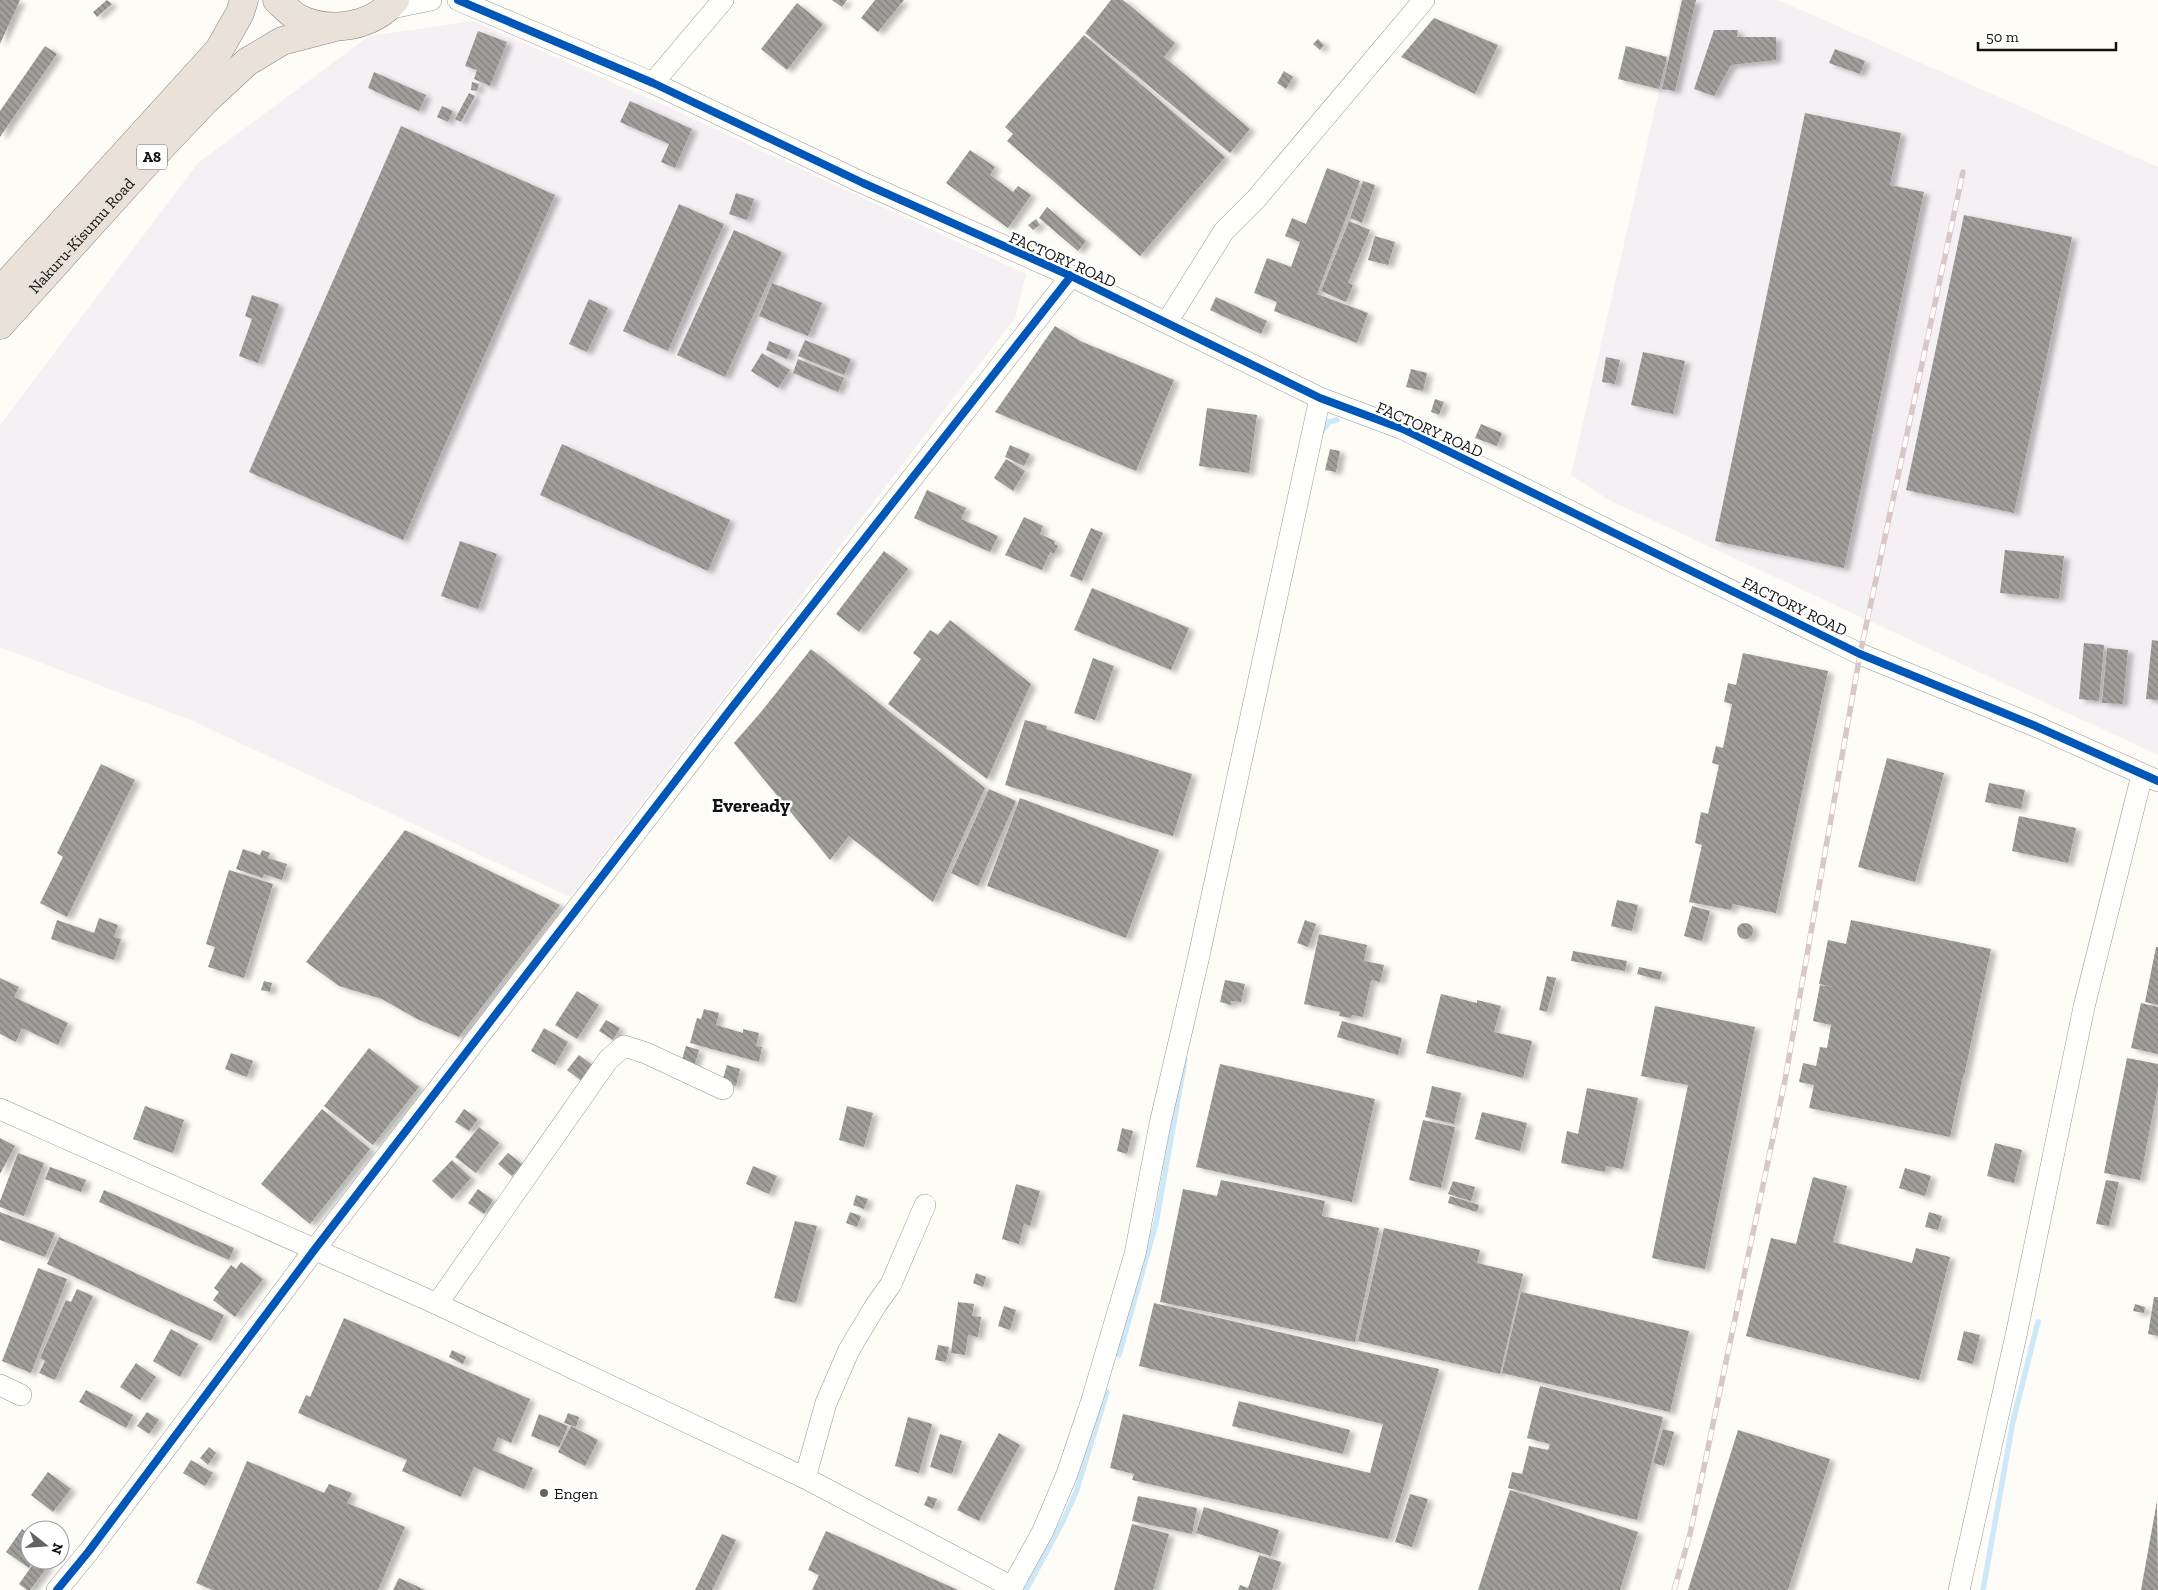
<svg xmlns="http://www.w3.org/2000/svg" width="2158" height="1590" font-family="'Zilla Slab',serif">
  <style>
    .industrial { fill: #f5f0f3 }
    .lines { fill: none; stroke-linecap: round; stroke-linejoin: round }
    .stream { stroke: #cde8f7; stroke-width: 5.5 }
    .building { fill: url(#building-back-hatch); filter: url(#shadow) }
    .street-casing { stroke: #979795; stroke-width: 22 }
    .highway-casing { stroke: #858482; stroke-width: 29 }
    .street { stroke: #fffffe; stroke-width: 21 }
    .highway { stroke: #eae1d8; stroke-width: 28 }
    .rail-casing { stroke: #d9c6c7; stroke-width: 5.5 }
    .rail { stroke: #fff; stroke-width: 4; stroke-dasharray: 11; stroke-linecap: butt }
    .cycleway-casing { stroke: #fff; stroke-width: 11 }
    .cycleway { stroke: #0057b8; stroke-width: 8 }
    .poi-dot { fill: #646362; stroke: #fff; stroke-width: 2 }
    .labels { text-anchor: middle; stroke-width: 5; stroke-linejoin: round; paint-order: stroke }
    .shield { fill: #fff; stroke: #585858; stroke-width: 1 }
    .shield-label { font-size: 15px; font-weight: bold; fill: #111 }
    .street-label { font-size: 16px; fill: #111; stroke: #fff }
    .poi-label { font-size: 16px; fill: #111; stroke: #fff; text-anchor: start }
    .quarter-label { font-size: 19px; font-weight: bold; fill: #111; stroke: #fff }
  </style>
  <defs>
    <pattern id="building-back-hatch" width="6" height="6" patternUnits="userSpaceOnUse" patternTransform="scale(1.25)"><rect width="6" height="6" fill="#a19f9c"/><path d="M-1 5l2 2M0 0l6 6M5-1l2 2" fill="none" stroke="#82807e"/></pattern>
    <filter id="shadow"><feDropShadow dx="5.5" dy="3" stdDeviation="2.5" flood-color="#0004"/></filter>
  </defs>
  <rect width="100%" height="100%" fill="#fdfcf7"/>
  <!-- industrial -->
  <g class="industrial">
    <path d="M1680,0H1778L2158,167V755L1609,500L1571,475Z"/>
    <path d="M473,21L664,105L1026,274L1015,318L570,897L193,721L0,647V425L198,163L369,36Z"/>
  </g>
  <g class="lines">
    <!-- stream -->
    <g class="stream">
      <path d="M1322,431L1329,422L1337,420"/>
      <path d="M1119,1355L1156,1223L1185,1060"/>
      <path d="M1026,1590L1063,1521L1076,1492L1107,1392"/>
      <path d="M1983,1590L2013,1421L2038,1322"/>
    </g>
  </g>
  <!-- building -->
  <g class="building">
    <path d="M0,0H20L0,44Z"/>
    <path d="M107,0L112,4L97,17L93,12Z"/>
    <path d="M832,0H847L842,7Z"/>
    <path d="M875,0H904L878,32L861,18Z"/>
    <path d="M1111,0H1123L1175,43L1164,57L1250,129L1230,153L1085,33Z"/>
    <path d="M1682,0H1696L1675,91L1662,89Z"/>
    <path d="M797,3L823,24L787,70L761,49Z"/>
    <path d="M1434,18L1498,45L1475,94L1401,57Z"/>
    <path d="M1714,30H1738L1737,37H1776V60L1731,65L1714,96L1694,89Z"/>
    <path d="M478,31L507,42L490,86L474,79L477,70L465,66Z"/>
    <path d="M1084,35L1225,157L1140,256L1007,141L1013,134L1005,127Z"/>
    <path d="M1318,39L1324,45L1320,50L1313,44Z"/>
    <path d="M45,46L57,54L0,137V111Z"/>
    <path d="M1626,46L1667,57L1659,89L1618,79Z"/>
    <path d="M1835,49L1865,61L1860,74L1829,63Z"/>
    <path d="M1284,71L1293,77L1286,89L1277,83Z"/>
    <path d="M374,72L426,95L419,111L368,88Z"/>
    <path d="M472,82L479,84L477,91L471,90Z"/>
    <path d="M469,93L475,96L461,122L455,119Z"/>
    <path d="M630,101L692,129L675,168L661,162L669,144L620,122Z"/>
    <path d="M442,106L453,111L448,122L437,117Z"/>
    <path d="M1805,113L1901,133L1890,185L1924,192L1844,568L1715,541Z"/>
    <path d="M401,126L555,195L403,540L249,472Z"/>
    <path d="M970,150L995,167L990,175L1013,192L1018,186L1031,195L1008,228L946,183Z"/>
    <path d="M1327,168L1360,181L1317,294L1368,313L1357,343L1274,311L1277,302L1254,293L1267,258L1291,267L1300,242L1285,236L1292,218L1306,224Z"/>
    <path d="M1363,181L1375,185L1362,223L1350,218Z"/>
    <path d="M736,193L754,199L747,220L729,214Z"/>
    <path d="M679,204L724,224L668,351L623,331Z"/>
    <path d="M1047,207L1086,241L1078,251L1039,218Z"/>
    <path d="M1964,215L2072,237L2014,513L1906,490Z"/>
    <path d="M1036,219L1040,225L1033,230L1028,225Z"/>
    <path d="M1349,221L1370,230L1348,283L1353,285L1346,302L1321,291Z"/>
    <path d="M734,230L782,252L725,377L677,355Z"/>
    <path d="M1375,236L1395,242L1388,265L1368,260Z"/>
    <path d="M772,283L822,303L808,336L759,316Z"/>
    <path d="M252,295L279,304L258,363L239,356L252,319L245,316Z"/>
    <path d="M1216,297L1267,321L1261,334L1210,310Z"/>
    <path d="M589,299L608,308L587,352L569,344Z"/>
    <path d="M1055,326L1080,341L1174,380L1136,471L995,412Z"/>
    <path d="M805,340L851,359L844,375L798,356Z"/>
    <path d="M769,341L791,350L787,359L766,350Z"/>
    <path d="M1643,352L1685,361L1673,414L1631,405Z"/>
    <path d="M762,353L790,370L778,388L751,371Z"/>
    <path d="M1606,357L1620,360L1615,384L1602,382Z"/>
    <path d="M798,359L844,378L838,392L793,373Z"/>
    <path d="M1411,369L1427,373L1423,391L1406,387Z"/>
    <path d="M1435,399L1444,402L1439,415L1431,412Z"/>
    <path d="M1207,408L1257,415L1249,473L1199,466Z"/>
    <path d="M1481,424L1502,433L1497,446L1475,438Z"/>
    <path d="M562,444L730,520L708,571L540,495Z"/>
    <path d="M1010,445L1030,454L1024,466L1005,457Z"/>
    <path d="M1330,449L1340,451L1336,472L1325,470Z"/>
    <path d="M1006,459L1025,471L1013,491L994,478Z"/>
    <path d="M927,490L966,508L961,519L998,536L990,552L914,518Z"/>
    <path d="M1024,517L1043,526L1040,534L1055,541L1054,544L1058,546L1054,554L1050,552L1042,570L1005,555Z"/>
    <path d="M1091,528L1103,533L1082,581L1070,576Z"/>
    <path d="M460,541L497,554L478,609L441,596Z"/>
    <path d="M2005,550L2064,556L2059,599L2000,593Z"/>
    <path d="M884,551L908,569L859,632L836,614Z"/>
    <path d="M1092,588L1189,628L1171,670L1074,630Z"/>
    <path d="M950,620L1031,684L987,779L888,704L921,659L913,653L930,630L938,635Z"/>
    <path d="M2152,640L2158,641V700L2146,699Z"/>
    <path d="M2084,643L2104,645L2099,701L2079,699Z"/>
    <path d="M2107,648L2128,650L2123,704L2102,703Z"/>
    <path d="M811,649L985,788L933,902L849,836L830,860L734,743L761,712Z"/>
    <path d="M1743,653L1828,671L1776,913L1733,904L1731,910L1689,902L1702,845L1695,843L1701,812L1708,814L1719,765L1712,763L1716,746L1723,748L1732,704L1724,702L1728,683L1736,685Z"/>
    <path d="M1093,658L1114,666L1095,720L1074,713Z"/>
    <path d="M1025,720L1047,726L1046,729L1192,774L1173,836L1005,785Z"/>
    <path d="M1887,758L1944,773L1915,882L1858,867Z"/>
    <path d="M101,764L135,780L67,917L40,903L63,857L57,853Z"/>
    <path d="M1989,783L2025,790L2021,809L1985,802Z"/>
    <path d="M989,789L1016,801L978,886L951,873Z"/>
    <path d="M1020,798L1159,850L1126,938L987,886Z"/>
    <path d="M2019,816L2076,828L2068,863L2012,851Z"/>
    <path d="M405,830L560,905L459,1037L417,1019L382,999L339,986L306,962Z"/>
    <path d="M243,849L260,855L262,850L270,853L268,858L287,864L282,880L264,874L263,878L236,869Z"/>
    <path d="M229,870L273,884L244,978L208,967L215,947L206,944Z"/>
    <path d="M1617,900L1638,905L1632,931L1611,926Z"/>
    <path d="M1692,906L1710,911L1702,941L1684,936Z"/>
    <path d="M99,918L118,925L114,937L121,939L114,960L51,939L57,920L94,933Z"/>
    <path d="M1305,920L1316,924L1308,947L1297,943Z"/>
    <path d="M1851,920L1991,949L1964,1076L1931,1069L1963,1076L1950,1137L1809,1108L1814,1085L1799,1082L1803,1063L1816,1066L1820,1047L1827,1048L1831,1025L1813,1021L1820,985L1833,987L1819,984L1828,940L1846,944Z"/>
    <circle cx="1745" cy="931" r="8"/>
    <path d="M1319,934L1367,945L1364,961L1384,965L1380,982L1371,980L1363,1017L1352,1015L1351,1018L1339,1016L1340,1012L1304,1004Z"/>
    <path d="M2156,947H2158V1005L2145,1002Z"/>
    <path d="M1573,951L1627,961L1625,971L1571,961Z"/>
    <path d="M1639,967L1662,972L1660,980L1637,974Z"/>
    <path d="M1547,976L1556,978L1547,1012L1539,1010Z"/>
    <path d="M0,978L19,987L14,997L68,1023L58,1045L22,1028L16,1042L0,1034Z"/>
    <path d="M1225,980L1245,984L1241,1002L1231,1001V1005L1220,1002Z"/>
    <path d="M264,981L272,983L270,992L261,990Z"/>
    <path d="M577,991L599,1005L577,1039L555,1025Z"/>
    <path d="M1441,994L1477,1003V1000L1501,1006L1494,1032L1532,1041L1523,1078L1426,1053Z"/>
    <path d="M2141,1003L2158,1007V1054L2131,1048Z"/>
    <path d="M1655,1006L1755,1027L1705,1269L1652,1258L1688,1085L1641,1076Z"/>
    <path d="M704,1009L719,1013L716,1025L743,1033V1029L759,1033L756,1046L762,1047L759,1062L690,1043L697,1018L701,1019Z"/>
    <path d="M606,1020L620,1028L613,1040L599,1031Z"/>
    <path d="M1342,1021L1402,1038L1398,1055L1337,1037Z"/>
    <path d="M544,1028L568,1042L555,1065L531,1051Z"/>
    <path d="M686,1046L699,1050L694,1067L681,1063Z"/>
    <path d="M369,1048L419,1087L373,1145L324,1106Z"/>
    <path d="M231,1053L253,1061L247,1077L225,1069Z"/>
    <path d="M579,1055L594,1066L583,1082L567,1070Z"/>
    <path d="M2127,1058L2158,1064V1087L2140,1180L2104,1173Z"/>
    <path d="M1220,1064L1375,1099L1352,1202L1196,1167Z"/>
    <path d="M727,1065L740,1069L736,1086L722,1082Z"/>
    <path d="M1432,1086L1461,1093L1454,1124L1425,1117Z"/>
    <path d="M1587,1088L1638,1098L1623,1169L1606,1166L1605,1172L1561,1163L1567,1131L1578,1134Z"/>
    <path d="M145,1106L184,1120L173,1153L133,1139Z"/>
    <path d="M847,1106L873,1113L864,1147L839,1140Z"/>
    <path d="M322,1109L370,1149L310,1224L261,1184Z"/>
    <path d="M464,1109L478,1119L469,1131L455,1122Z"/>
    <path d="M1482,1112L1527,1123L1520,1151L1475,1139Z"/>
    <path d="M1423,1120L1455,1127L1441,1188L1409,1180Z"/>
    <path d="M479,1127L499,1143L476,1173L455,1157Z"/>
    <path d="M1122,1128L1133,1131L1127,1154L1117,1151Z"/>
    <path d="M0,1138L15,1146L0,1174Z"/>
    <path d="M1995,1143L2022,1150L2014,1183L1987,1176Z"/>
    <path d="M18,1153L44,1163L24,1216L0,1207V1201Z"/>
    <path d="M508,1153L522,1164L512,1176L498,1164Z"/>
    <path d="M452,1160L471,1178L452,1199L432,1181Z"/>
    <path d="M753,1166L777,1176L769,1194L746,1184Z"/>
    <path d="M50,1167L86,1180L81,1192L45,1179Z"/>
    <path d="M1905,1168L1931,1176L1925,1196L1899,1188Z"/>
    <path d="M1813,1177L1847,1186L1833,1242L1912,1263L1916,1248L1950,1257L1919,1380L1746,1336L1771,1238L1796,1244Z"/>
    <path d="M1221,1180L1325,1201L1322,1216L1379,1228L1355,1342L1160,1302L1183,1189L1217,1196Z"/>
    <path d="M2106,1180L2119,1182L2109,1226L2096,1224Z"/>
    <path d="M1453,1181L1475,1187L1471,1201L1448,1194Z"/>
    <path d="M1016,1184L1040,1191L1030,1226L1024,1224L1019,1244L1002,1239Z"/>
    <path d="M478,1189L493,1200L484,1214L468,1203Z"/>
    <path d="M104,1190L234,1248L229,1260L99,1202Z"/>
    <path d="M856,1195L868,1199L864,1209L853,1205Z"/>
    <path d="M1450,1196L1479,1205L1477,1212L1448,1203Z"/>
    <path d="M0,1212L55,1233L45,1257L0,1240Z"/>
    <path d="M850,1212L861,1216L857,1227L846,1223Z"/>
    <path d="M1929,1212L1942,1216L1938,1230L1925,1227Z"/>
    <path d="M795,1221L817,1226L796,1303L774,1298Z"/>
    <path d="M1384,1228L1480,1250L1477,1263L1523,1274L1500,1374L1358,1341Z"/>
    <path d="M59,1237L224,1315L211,1341L47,1264Z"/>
    <path d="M241,1262L263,1279L235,1317L213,1300L219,1292L214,1288L231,1265L236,1269Z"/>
    <path d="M38,1268L67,1279L31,1373L2,1361Z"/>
    <path d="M976,1273L986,1277L983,1287L973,1283Z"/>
    <path d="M77,1289L93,1296L55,1380L39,1373L45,1361L40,1358L66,1300L71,1302Z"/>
    <path d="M1521,1292L1689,1331L1670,1412L1502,1373Z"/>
    <path d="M2154,1297H2158V1336L2148,1334Z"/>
    <path d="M958,1302L974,1304L972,1316L981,1317L978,1337L968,1335L965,1355L951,1353Z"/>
    <path d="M1154,1303L1439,1369L1388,1539L1132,1480L1134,1474L1110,1468L1123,1414L1370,1473L1383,1424L1139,1366Z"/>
    <path d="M2135,1304L2145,1307L2144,1313L2133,1311Z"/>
    <path d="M1004,1306L1016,1310L1010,1330L998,1326Z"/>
    <path d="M344,1318L530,1399L511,1443L498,1437L493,1450L533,1468L524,1489L474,1467L461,1497L402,1471L407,1460L298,1413L306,1395L310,1397Z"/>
    <path d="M171,1329L198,1344L180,1377L153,1361Z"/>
    <path d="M1964,1331L1980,1335L1973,1364L1957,1360Z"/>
    <path d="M938,1345L949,1347L946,1362L935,1360Z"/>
    <path d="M452,1350L466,1357L463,1364L449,1357Z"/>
    <path d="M136,1363L156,1377L140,1400L120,1387Z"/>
    <path d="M1540,1386L1663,1417L1637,1520L1508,1488L1512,1472L1522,1474L1529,1446L1548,1450L1550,1444L1527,1438Z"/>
    <path d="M86,1390L133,1415L126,1428L79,1402Z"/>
    <path d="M1239,1401L1350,1430L1343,1454L1232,1426Z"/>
    <path d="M147,1412L159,1420L149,1434L137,1426Z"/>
    <path d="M568,1413L579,1417L576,1427L564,1423Z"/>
    <path d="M539,1414L568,1426L559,1447L531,1436Z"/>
    <path d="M908,1417L932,1424L919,1473L895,1466Z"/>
    <path d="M571,1426L598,1440L585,1466L558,1452Z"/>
    <path d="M1663,1429L1674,1432L1664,1466L1653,1463Z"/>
    <path d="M1738,1430L1830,1459L1788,1590H1688Z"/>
    <path d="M999,1433L1020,1445L979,1521L957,1510Z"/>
    <path d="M940,1434L962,1441L952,1474L930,1467Z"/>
    <path d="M209,1447L216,1453L208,1465L200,1458Z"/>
    <path d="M191,1460L213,1473L205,1486L183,1473Z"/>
    <path d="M247,1461L324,1493L329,1484L352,1493L347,1503L405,1527L378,1590H213L196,1583Z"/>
    <path d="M48,1472L71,1489L53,1512L31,1495Z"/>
    <path d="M1510,1490L1638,1532L1620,1590H1478Z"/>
    <path d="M1410,1494L1428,1499L1412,1547L1395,1542Z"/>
    <path d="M928,1496L937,1499L933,1509L924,1505Z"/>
    <path d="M1138,1496L1197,1508L1192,1534L1132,1521Z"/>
    <path d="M2157,1501L2158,1590H2141Z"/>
    <path d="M1204,1507L1279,1530L1271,1556L1196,1533Z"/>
    <path d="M1132,1524L1169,1534L1153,1590H1114Z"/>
    <path d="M22,1529L30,1535V1560H34L29,1568L6,1552Z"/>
    <path d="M826,1531L958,1590H812L819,1575L808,1570Z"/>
    <path d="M722,1534L736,1540L712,1590H695Z"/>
    <path d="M1259,1555L1281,1562L1272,1590H1238L1240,1585L1248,1588Z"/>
    <path d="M36,1560H41L48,1566L30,1590H27L19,1584Z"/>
    <path d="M399,1578L425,1590H393Z"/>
  </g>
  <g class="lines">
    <defs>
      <g id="street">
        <path d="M458,0L653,83L863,183L1071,276L1320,398L1403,429L1860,654L2033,725L2158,781"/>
        <path d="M387,9L431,0"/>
        <path d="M653,83L723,0"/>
        <path d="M1167,322L1224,231L1256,199L1424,0"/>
        <path d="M0,1109L437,1304L805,1478L1012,1587"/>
        <path d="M437,1304L608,1060L624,1046L646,1053L723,1089"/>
        <path d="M0,1385L21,1395"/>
        <path d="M805,1478L826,1403L849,1350L876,1305L891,1284L925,1205"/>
        <path d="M57,1590L89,1551L315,1249L730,710L1071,276"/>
        <path d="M1013,1590L1012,1587L1043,1531L1067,1474L1092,1400L1135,1254L1160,1124L1198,960L1320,398"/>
        <path d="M1959,1590L2017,1331L2084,1007L2142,775"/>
      </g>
      <g id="highway">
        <path d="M277,0C284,6 291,14 298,18C330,34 372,27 395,0"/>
        <path d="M0,291L219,50L240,13L244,0"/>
        <path id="s1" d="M0,325L150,159L206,100L247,62L282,41L332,28"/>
      </g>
    </defs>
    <!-- street casing -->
    <use href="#street" class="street-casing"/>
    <!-- highway casing -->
    <use href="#highway" class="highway-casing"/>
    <!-- street -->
    <use href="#street" class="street"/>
    <!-- highway -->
    <use href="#highway" class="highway"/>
    <defs>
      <path id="rail" d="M1674,1590L1690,1534L1785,1080L1860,654L1963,172"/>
    </defs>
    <!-- rail casing -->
    <use href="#rail" class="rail-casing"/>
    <!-- rail -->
    <use href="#rail" class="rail"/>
    <defs>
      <g id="cycleway">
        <path d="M458,0L653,83L863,183L1071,276L1320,398L1403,429L1860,654L2033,725L2158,781"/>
        <path d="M57,1590L89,1551L315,1249L730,710L1071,276"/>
      </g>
    </defs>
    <!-- cycleway casing -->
    <use href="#cycleway" class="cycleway-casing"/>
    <!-- cycleway -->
    <use href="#cycleway" class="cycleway"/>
  </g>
  <!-- markers -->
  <circle class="poi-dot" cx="544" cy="1493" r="5"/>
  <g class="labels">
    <!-- shield labels -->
    <rect class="shield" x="137" y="144.5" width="30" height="25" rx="4"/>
    <g class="shield-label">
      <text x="152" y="162">A8</text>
    </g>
    <!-- street labels -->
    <g class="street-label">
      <text dy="6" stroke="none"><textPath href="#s1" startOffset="121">Nakuru-Kisumu Road</textPath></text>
      <text transform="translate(1063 259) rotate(24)" y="6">FACTORY ROAD</text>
      <text transform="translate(1430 429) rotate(24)" y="6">FACTORY ROAD</text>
      <text transform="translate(1795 606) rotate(26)" y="6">FACTORY ROAD</text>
    </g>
    <!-- poi labels -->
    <g class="poi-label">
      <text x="554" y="1499">Engen</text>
    </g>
    <!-- quarter labels -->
    <g class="quarter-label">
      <text x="751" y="812">Eveready</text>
    </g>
  </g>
  <!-- north arrow -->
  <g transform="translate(45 1545) rotate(107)"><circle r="24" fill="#ffffff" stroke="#a0a0a0"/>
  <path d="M0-4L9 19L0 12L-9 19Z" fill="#646362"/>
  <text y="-8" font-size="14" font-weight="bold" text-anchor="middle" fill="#111111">N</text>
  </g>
  <!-- scale -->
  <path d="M1978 42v8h138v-8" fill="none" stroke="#111111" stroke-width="2.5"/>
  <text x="1986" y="42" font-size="15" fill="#111111" stroke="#ffffff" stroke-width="4" paint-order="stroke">50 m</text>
</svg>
